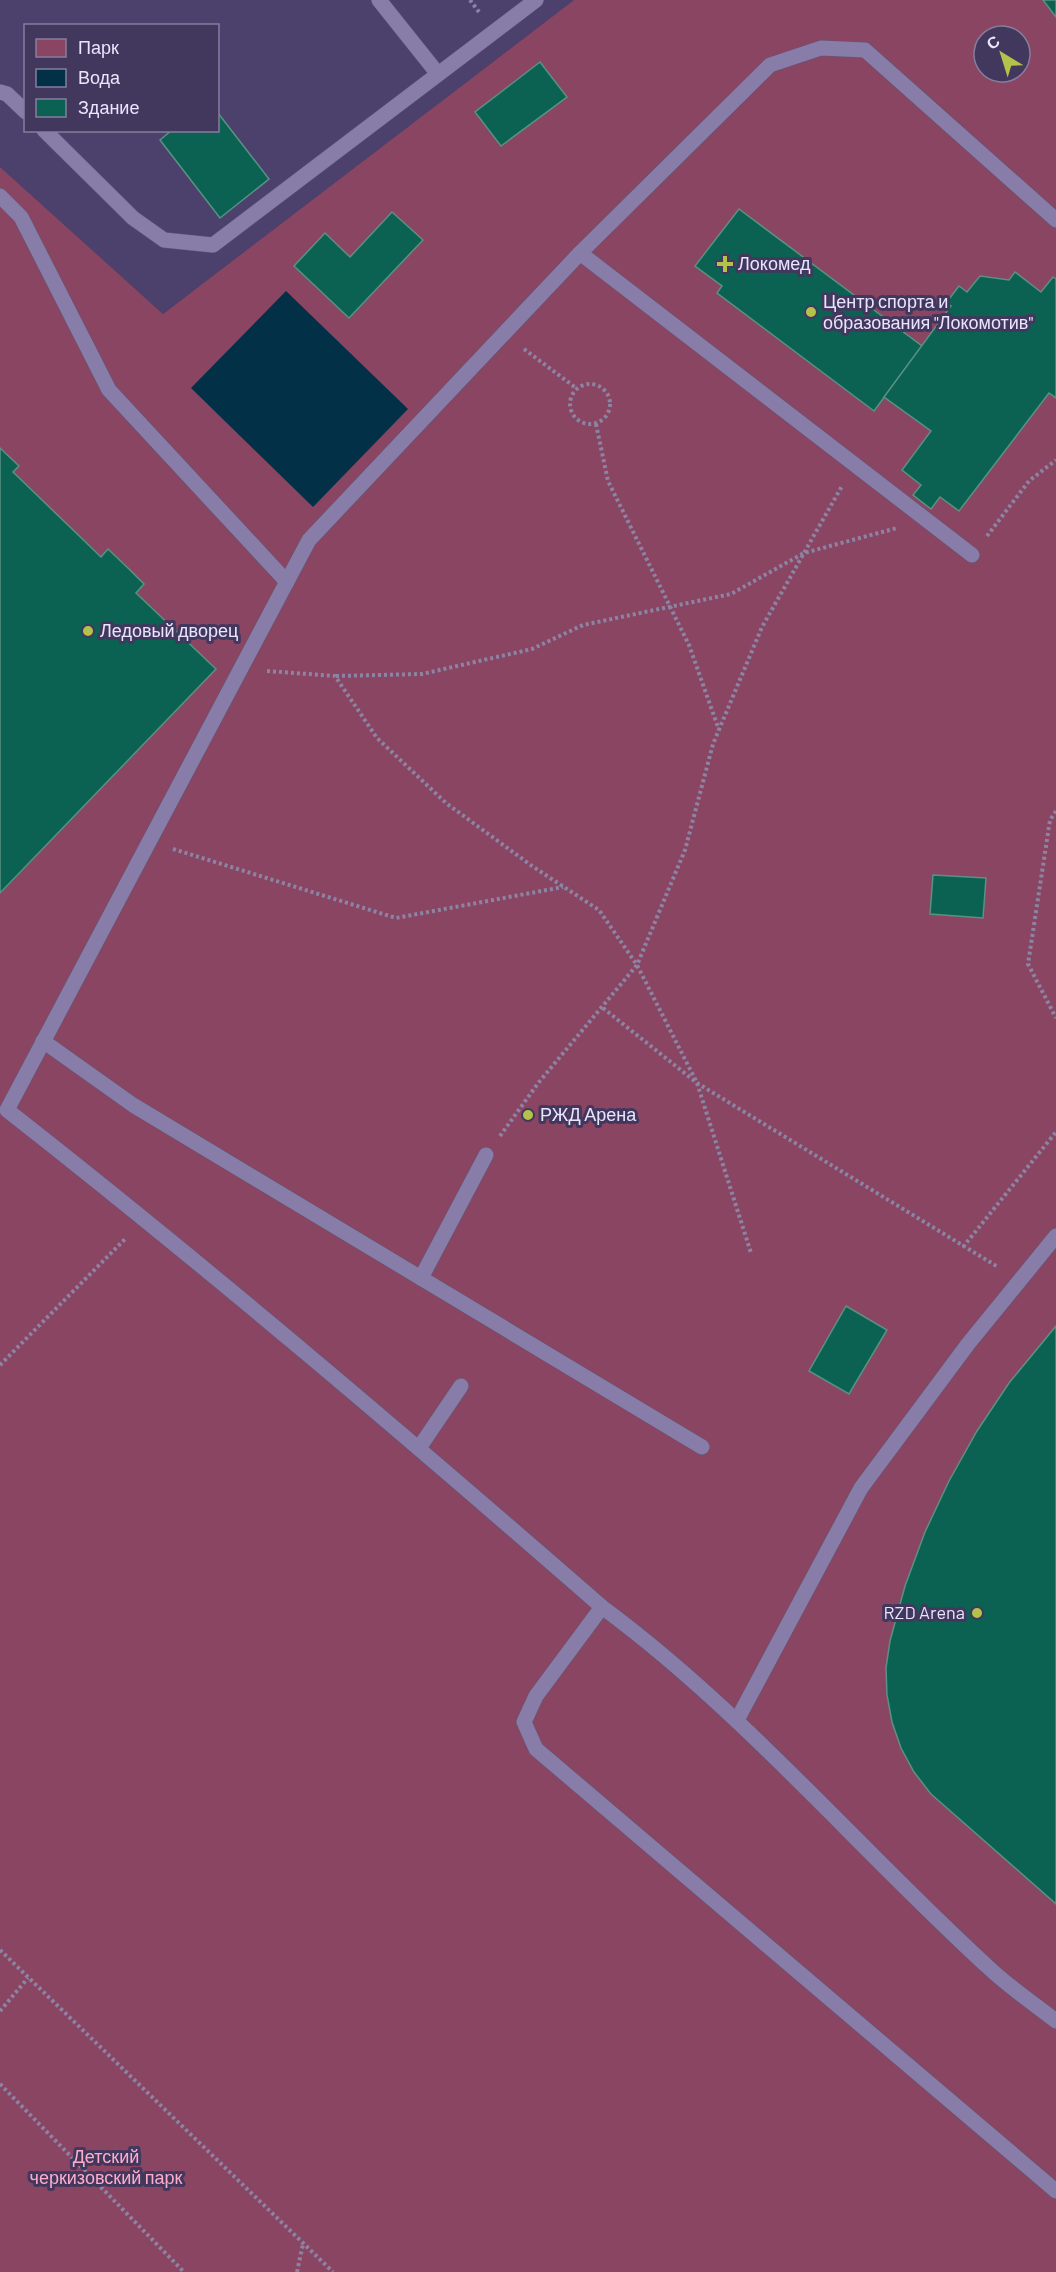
<svg xmlns="http://www.w3.org/2000/svg" width="1056" height="2272" font-family="Barlow,sans-serif">
  <style>
    .built { fill: #4c406d; fill-rule: evenodd }
    .green { fill: #8a4562; fill-rule: evenodd }
    .water { fill: #023046 }
    .building { fill: #0c6252; stroke: #599283; stroke-width: 1.5 }
    .lines { fill: none; stroke-linecap: round; stroke-linejoin: round }
    .lane-casing { stroke: #5f5676; stroke-width: 16 }
    .path { stroke: #8c84a4; stroke-width: 4; stroke-dasharray: 3 3; stroke-linecap: butt }
    .lane { stroke: #877da8; stroke-width: 15 }
    .poi-dot { fill: #b5c24a; stroke: #42385e; stroke-width: 2 }
    .labels { text-anchor: middle; stroke-width: 6; stroke-linejoin: round; paint-order: stroke }
    .poi-label { font-size: 18px; fill: #eae5fd; stroke: #42385e; text-anchor: start }
    .park-label { font-size: 18px; fill: #ffaccb; stroke: #42385e }
  </style>
  <rect width="100%" height="100%" fill="#42385e"/>
  <!-- built -->
  <path class="built" d="M0,0H574L163,314L0,167ZM26,26H218V130H26Z"/>
  <!-- green -->
  <path class="green" d="M574,0H1056V2272H0V167L163,314ZM984,36H1020V72H984Z"/>
  <!-- water -->
  <path class="water" d="M286,291L408,409L313,507L191,388Z"/>
  <!-- building -->
  <g class="building">
    <path d="M1043,0H1056V17Z"/>
    <path d="M540,62L567,97L501,146L475,112Z"/>
    <path d="M218,113L269,179L220,218L160,140L172,130H218Z"/>
    <path d="M739,209L922,346L874,411L717,293L722,286L695,266Z"/>
    <path d="M392,212L423,240L349,318L294,266L325,233L350,257Z"/>
    <path d="M1015,272L1041,292L1053,277L1056,279V398L1049,393L959,511L940,497L931,509L913,495L921,485L902,470L931,431L884,397L951,306L946,303L959,286L967,292L980,276L1009,280Z"/>
    <path d="M0,448L19,466L13,472L101,557L108,549L129,569L144,584L136,593L216,669L0,893Z"/>
    <path d="M933,875L986,878L983,918L930,914Z"/>
    <path d="M846,1306L887,1330L849,1394L809,1371Z"/>
    <path d="M1056,1326V1904L931,1794L914,1772L901,1748L892,1722L887,1695L886,1668L890,1641L905,1586L925,1532L949,1481L977,1431L1009,1383Z"/>
  </g>
  <g class="lines">
    <defs>
      <g id="lane">
        <path d="M379,0L438,74"/>
        <path d="M0,92L7,94L26,112"/>
        <path d="M44,130L133,218L164,240L213,245L536,0"/>
        <path d="M0,196L21,217L109,390L287,582"/>
        <path d="M1056,220L865,50L821,48L770,65L580,253L309,540L7,1110C210,1269 407,1437 602,1607C744,1712 858,1848 988,1967C1009,1987 1033,2003 1056,2021"/>
        <path d="M580,253L972,555"/>
        <path d="M43,1041L133,1105L702,1447"/>
        <path d="M421,1278L486,1155"/>
        <path d="M419,1448L461,1386"/>
        <path d="M602,1607L536,1696L524,1722L536,1749L1056,2191"/>
        <path d="M737,1720L861,1488L968,1344L1056,1236"/>
      </g>
    </defs>
    <!-- lane casing -->
    <use href="#lane" class="lane-casing"/>
    <!-- path -->
    <g class="path">
      <path d="M470,0L479,12"/>
      <path d="M524,349L576,388"/>
      <circle cx="590" cy="404" r="20"/>
      <path d="M596,424L608,481L689,645L719,730"/>
      <path d="M987,536L1029,481L1056,460"/>
      <path d="M267,671L335,676L377,738L446,803L532,866L599,910L637,965L697,1083L751,1253"/>
      <path d="M336,676L422,674L532,649L583,625L731,594L804,553L897,528"/>
      <path d="M1056,811L1050,820L1028,964L1056,1018"/>
      <path d="M173,849L396,918L563,887"/>
      <path d="M603,1008L697,1083L998,1267"/>
      <path d="M500,1136L539,1082L637,965L685,850L713,744L762,627L842,486"/>
      <path d="M963,1247L1056,1132"/>
      <path d="M0,1365L126,1238"/>
      <path d="M0,1950L333,2272"/>
      <path d="M0,2011L28,1978"/>
      <path d="M0,2084L184,2272"/>
      <path d="M297,2272L303,2244"/>
    </g>
    <!-- lane -->
    <use href="#lane" class="lane"/>
  </g>
  <!-- markers -->
  <g class="poi-dot">
    <path d="M722 255h6v6h6v6h-6v6h-6v-6h-6v-6h6z"/>
    <circle cx="811" cy="312" r="6"/>
    <circle cx="88" cy="631" r="6"/>
    <circle cx="528" cy="1115" r="6"/>
    <circle cx="977" cy="1613" r="6"/>
  </g>
  <g class="labels">
    <!-- poi labels -->
    <g class="poi-label">
      <text x="738" y="270">Локомед</text>
      <text x="823" y="308">Центр спорта и<tspan x="823" dy="21">образования "Локомотив"</tspan></text>
      <text x="100" y="637">Ледовый дворец</text>
      <text x="540" y="1121">РЖД Арена</text>
      <text x="965" y="1619" text-anchor="end">RZD Arena</text>
    </g>
    <!-- park labels -->
    <g class="park-label">
      <text x="106" y="2163">Детский<tspan x="106" dy="21">черкизовский парк</tspan></text>
    </g>
  </g>
  <!-- legend -->
  <rect x="24" y="24" width="195" height="108" fill="#42385e" stroke="#857d9e" stroke-width="1.5"/>
  <rect x="36" y="39" width="30" height="18" fill="#8a4562" stroke="#857d9e" stroke-width="1.5"/>
  <text x="78" y="54" font-size="18" fill="#eae5fd">Парк</text>
  <rect x="36" y="69" width="30" height="18" fill="#023046" stroke="#857d9e" stroke-width="1.5"/>
  <text x="78" y="84" font-size="18" fill="#eae5fd">Вода</text>
  <rect x="36" y="99" width="30" height="18" fill="#0c6252" stroke="#857d9e" stroke-width="1.5"/>
  <text x="78" y="114" font-size="18" fill="#eae5fd">Здание</text>
  <!-- north arrow -->
  <g transform="translate(1002 54) rotate(322)"><circle r="28" fill="#42385e" stroke="#857d9e" stroke-width="1.5"/>
  <path d="M0-4.5L10 22L0 15L-10 22Z" fill="#b5c24a"/>
  <text y="-9" font-size="16" font-weight="bold" text-anchor="middle" fill="#eae5fd">С</text>
  </g>
</svg>
